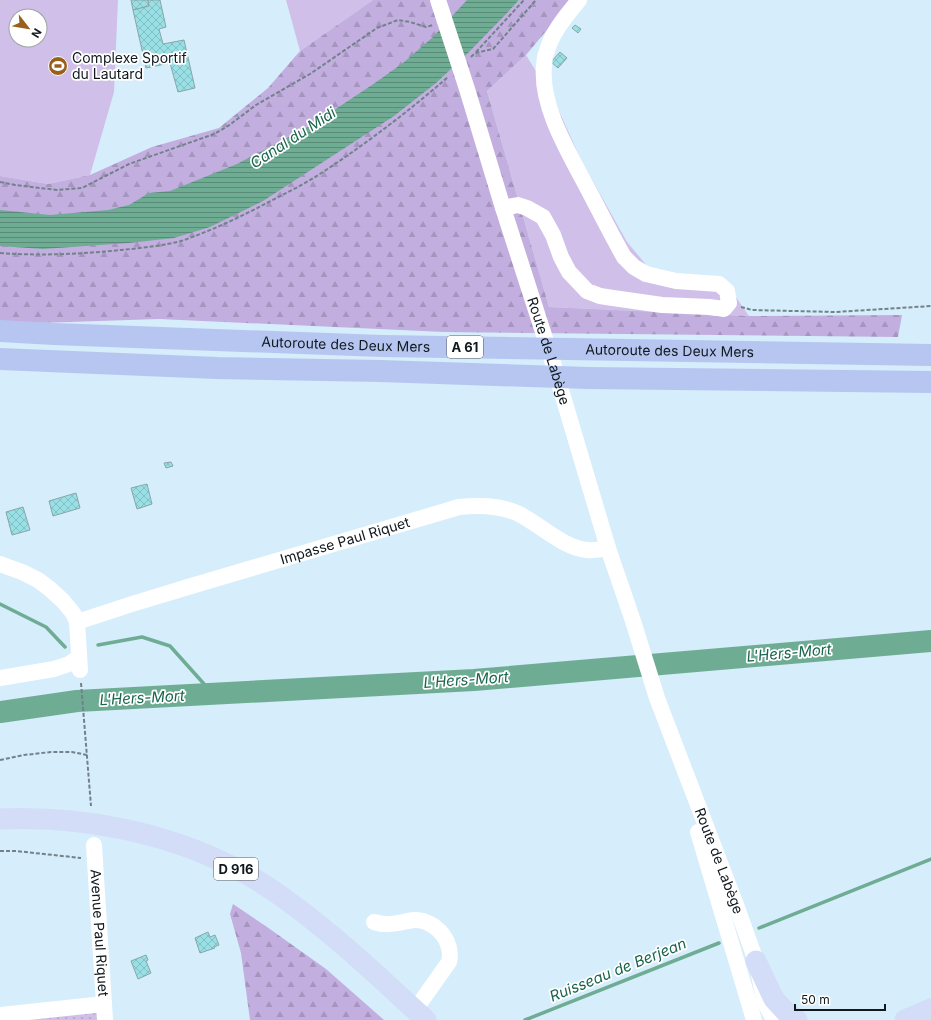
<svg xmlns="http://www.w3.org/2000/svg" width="931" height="1020" font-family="Inter,sans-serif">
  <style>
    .grass { fill: #d0c0e9; fill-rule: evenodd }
    .forest { fill: url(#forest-firs) }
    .garden { fill: url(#garden-dots) }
    .water { fill: url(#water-rules) }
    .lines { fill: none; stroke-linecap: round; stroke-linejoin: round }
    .stream { stroke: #6fac94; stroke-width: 3.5 }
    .river { stroke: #6fac94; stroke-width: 22 }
    .building { fill: url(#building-cross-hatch); stroke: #89a6a7 }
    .path { stroke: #72828b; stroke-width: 2; stroke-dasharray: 4 2; stroke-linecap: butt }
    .minor { stroke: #fff; stroke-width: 16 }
    .major { stroke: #d3ddf7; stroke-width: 21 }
    .highway { stroke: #b6c6f1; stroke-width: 22 }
    .labels { text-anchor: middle; stroke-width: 3.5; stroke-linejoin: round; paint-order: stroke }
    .shield { fill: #fff; stroke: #585e62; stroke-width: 1 }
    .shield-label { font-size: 13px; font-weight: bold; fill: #11191e }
    .poi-label { font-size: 14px; fill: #11191e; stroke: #fff; text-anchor: start }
    .street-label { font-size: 14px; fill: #11191e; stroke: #fff }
    .water-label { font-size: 15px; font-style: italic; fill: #1a654d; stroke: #fff }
  </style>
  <defs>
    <pattern id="forest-firs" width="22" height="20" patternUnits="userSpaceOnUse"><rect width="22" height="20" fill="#c2aedf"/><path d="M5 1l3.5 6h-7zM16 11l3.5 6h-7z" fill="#a695bf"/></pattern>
    <pattern id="garden-dots" width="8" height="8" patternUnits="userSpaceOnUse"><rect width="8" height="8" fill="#d0c0e9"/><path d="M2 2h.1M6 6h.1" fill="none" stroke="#b2a4c7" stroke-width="1.8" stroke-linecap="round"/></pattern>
    <pattern id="water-rules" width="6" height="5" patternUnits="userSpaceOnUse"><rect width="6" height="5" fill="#6fac94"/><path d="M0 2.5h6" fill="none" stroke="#5a8b78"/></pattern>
    <pattern id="building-cross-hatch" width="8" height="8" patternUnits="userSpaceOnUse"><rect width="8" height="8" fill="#98e0e5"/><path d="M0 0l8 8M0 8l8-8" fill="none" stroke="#82c0c4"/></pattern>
  </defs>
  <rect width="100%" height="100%" fill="#d6edfb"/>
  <!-- grass -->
  <g class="grass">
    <path d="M0,0H118L114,92L90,175L48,184L0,176ZM16,16H40V40H16Z"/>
    <path d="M286,0H373L300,51Z"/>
    <path d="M526,55L555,102L581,160L627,242L648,267L731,290L749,316L549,307L487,91Z"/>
  </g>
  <!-- forest -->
  <g class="forest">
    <path d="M373,0H475L509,11L519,0H572L526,55L487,91L549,307L749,316L902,315L898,337L444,332L159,319L8,324H0V176L48,184L90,175L152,147L219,128L268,88L300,51Z"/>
    <path d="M233,904L267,927L326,969L384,1020H250L241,953L230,914Z"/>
  </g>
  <!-- garden -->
  <path class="garden" d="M98,1010L104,1020H0Z"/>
  <!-- water -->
  <path class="water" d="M467,0H519L509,11L468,53L436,83L394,116L263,201L210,227L174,238L129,243L43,249L0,246V210L50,215L108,210L129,205L149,193L170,191L237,164L310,126L372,85L403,63L433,37Z"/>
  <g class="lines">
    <!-- stream -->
    <g class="stream">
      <path d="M0,604L46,627L65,647"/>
      <path d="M98,645L142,637L170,646L213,694"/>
      <path d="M759,928L931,859"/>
      <path d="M525,1020L719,943"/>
    </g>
    <!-- river -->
    <path class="river" d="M0,712L77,701L474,680L931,641"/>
  </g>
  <!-- building -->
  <g class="building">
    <path d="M131,0H148L149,6L133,10Z"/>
    <path d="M148,0H160L166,27L159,29L163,44L184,40L195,88L178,92L170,63L146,68L133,10L149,6Z"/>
    <path d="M575,25L581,29L578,33L572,28Z"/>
    <path d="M560,52L567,58L558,68L551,62Z"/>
    <path d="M171,462L173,466L166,468L164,463Z"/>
    <path d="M147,484L152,504L137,509L131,488Z"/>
    <path d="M76,493L80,508L53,516L49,501Z"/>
    <path d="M23,507L30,530L12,535L6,512Z"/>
    <path d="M208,932L210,937L215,935L219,945L214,947L215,948L200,953L195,938Z"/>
    <path d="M146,955L148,960L146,961L151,973L138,979L131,961Z"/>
  </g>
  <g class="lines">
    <!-- path -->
    <g class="path">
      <path d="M476,52L524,0"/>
      <path d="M471,57L475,53L493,49L536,0"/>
      <path d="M0,182L15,185L57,190L82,188L129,164L214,134L228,126L256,105L310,74L377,28L398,20L410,22L426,27L433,25"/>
      <path d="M0,253C40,256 81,254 121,250C141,248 162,246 181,241C211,231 240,217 267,203C286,193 305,184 323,172C367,143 409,111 448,77"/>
      <path d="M741,307L752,310L835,312L931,306"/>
      <path d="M81,683L91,806"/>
      <path d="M0,760L24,755L51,752H72L87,755"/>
      <path d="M0,851H16L81,858"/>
    </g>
    <!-- minor -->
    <g class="minor">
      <path id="s1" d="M438,0L467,89L503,208L553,363L608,548L633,621L657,698L735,902L756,961L765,1003L772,1016L776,1020"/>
      <path d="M503,208L518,205L527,208L543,217L553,235L561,257L569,272L587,291L600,296L613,298L662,305L709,307L724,309L729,303L727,291L719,284L676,281L646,274L634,267L624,257C612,236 601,214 590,193C571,156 540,108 544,66C545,62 544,57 546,54C551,33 566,16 579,0"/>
      <path d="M0,564L22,572L38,580L50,589L63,601L73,613L77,622L80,670"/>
      <path id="s2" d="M77,622L132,604L188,587L459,507C479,505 498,505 517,513C540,524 561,547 587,550C594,551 601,549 608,548"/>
      <path d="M0,678L54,669L69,664L79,657"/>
      <path d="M698,832L754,1020"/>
      <path id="s3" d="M94,845L105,1020"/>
      <path d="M374,922C390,927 399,922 414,920C426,919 439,928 445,938C449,945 451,954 449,962L415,1010"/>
      <path d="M0,1015L104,1004"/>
    </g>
    <!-- major -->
    <g class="major">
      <path d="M0,819C80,816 163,831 235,868C263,882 290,902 315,922C354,952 389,987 426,1020"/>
      <path d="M756,961L774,999L785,1011L797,1020"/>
      <path d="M905,1020L931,1009"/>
    </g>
    <!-- highway -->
    <g class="highway">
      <path id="s4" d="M0,331L54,334L382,346L931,355"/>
      <path d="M0,359L217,368L380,371L588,378L931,382"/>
    </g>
  </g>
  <!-- icons -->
  <defs>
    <symbol id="stadium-disc" viewBox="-11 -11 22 22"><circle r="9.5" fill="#99601c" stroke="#fff"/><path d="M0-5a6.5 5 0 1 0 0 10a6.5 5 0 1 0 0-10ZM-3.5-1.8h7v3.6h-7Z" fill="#fff"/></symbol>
  </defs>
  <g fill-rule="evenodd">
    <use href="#stadium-disc" x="47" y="55" width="22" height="22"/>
  </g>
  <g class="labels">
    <!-- shield labels -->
    <g class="shield">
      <rect x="447" y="336" width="36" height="22" rx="3"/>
      <rect x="214" y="858" width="44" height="22" rx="3"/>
    </g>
    <g class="shield-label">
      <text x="465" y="352">A 61</text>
      <text x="236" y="874">D 916</text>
    </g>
    <!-- poi labels -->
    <g class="poi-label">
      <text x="72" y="63">Complexe Sportif<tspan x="72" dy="16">du Lautard</tspan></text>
    </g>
    <!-- street labels -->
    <g class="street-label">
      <text dy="5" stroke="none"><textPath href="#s4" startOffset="346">Autoroute des Deux Mers</textPath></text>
      <text dy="5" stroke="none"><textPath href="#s1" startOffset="368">Route de Labège</textPath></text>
      <text dy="5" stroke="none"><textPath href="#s4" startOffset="670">Autoroute des Deux Mers</textPath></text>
      <text dy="5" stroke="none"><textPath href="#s2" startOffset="280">Impasse Paul Riquet</textPath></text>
      <text dy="5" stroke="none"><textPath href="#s1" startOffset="906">Route de Labège</textPath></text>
      <text dy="5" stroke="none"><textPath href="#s3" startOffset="88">Avenue Paul Riquet</textPath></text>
    </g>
    <!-- water labels -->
    <g class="water-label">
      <text transform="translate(293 138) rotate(-33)" y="5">Canal du Midi</text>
      <text transform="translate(789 653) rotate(-5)" y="5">L'Hers-Mort</text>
      <text transform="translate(466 680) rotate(-4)" y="5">L'Hers-Mort</text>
      <text transform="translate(142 698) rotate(-3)" y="5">L'Hers-Mort</text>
      <text transform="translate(618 970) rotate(-22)" y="5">Ruisseau de Berjean</text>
    </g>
  </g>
  <!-- north arrow -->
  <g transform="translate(28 28) rotate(121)"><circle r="19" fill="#ffffff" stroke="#a0a3a5"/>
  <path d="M0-3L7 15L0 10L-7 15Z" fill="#99601c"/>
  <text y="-6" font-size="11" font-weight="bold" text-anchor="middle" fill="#11191e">N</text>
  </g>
  <!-- scale -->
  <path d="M795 1004v6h90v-6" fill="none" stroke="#11191e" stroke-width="2"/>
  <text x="801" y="1004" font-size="12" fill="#11191e" stroke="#ffffff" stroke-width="3" paint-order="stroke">50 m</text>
</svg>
